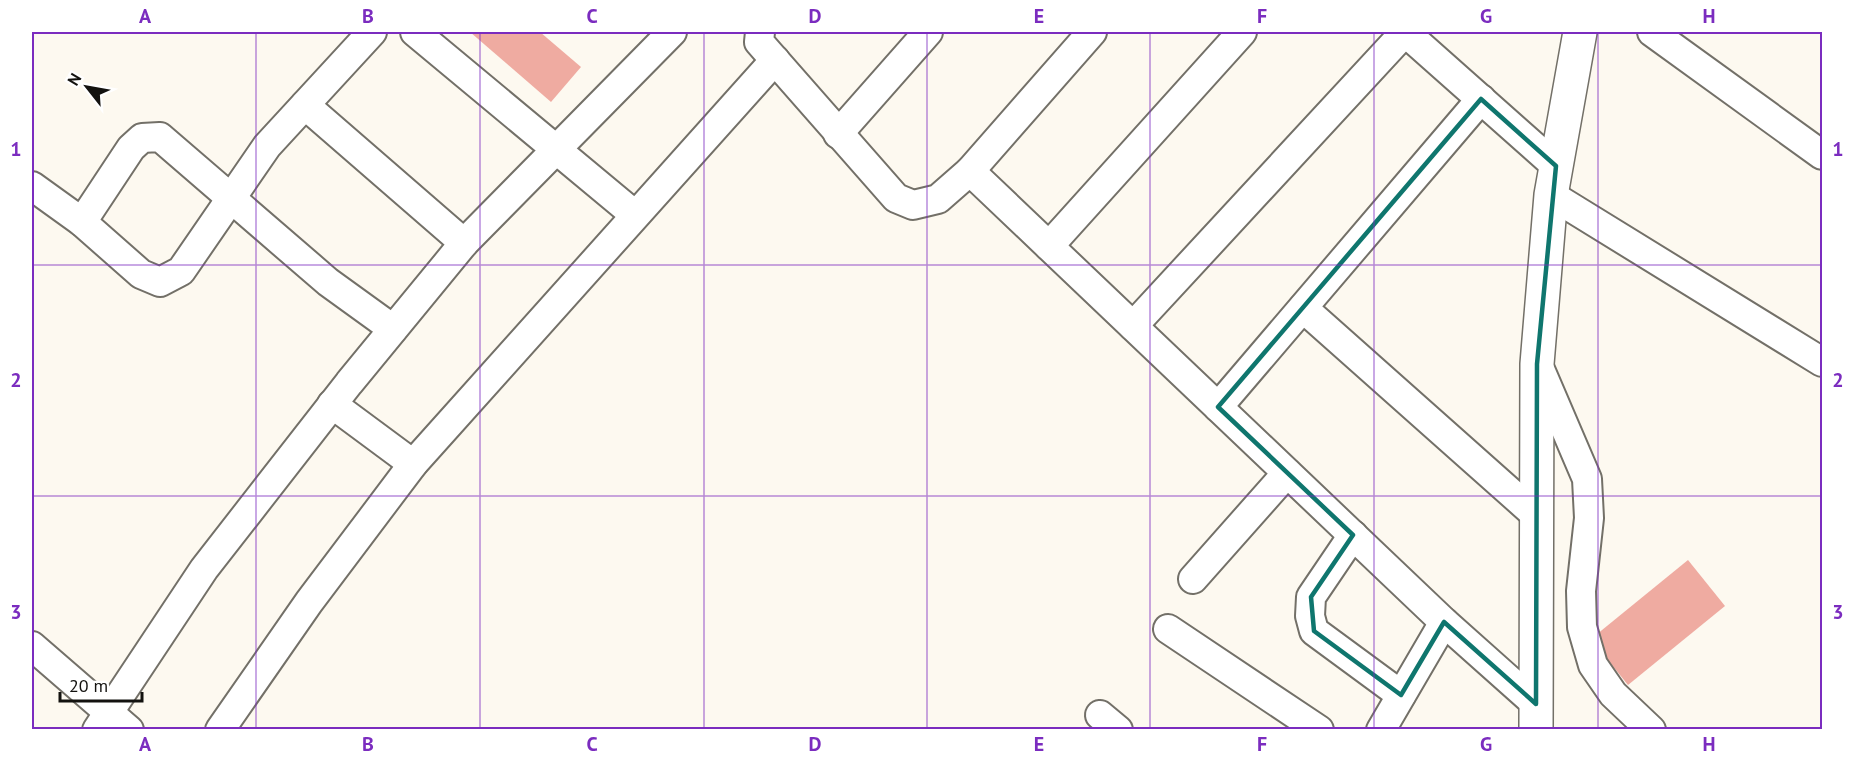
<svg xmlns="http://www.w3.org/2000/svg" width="1854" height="761" font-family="'PT Sans',sans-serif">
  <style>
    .building { fill: #efaba1 }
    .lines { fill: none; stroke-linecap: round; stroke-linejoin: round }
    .street-casing { stroke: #737068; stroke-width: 32 }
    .secondary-casing { stroke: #737068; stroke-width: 36 }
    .street { stroke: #fff; stroke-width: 28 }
    .secondary { stroke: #fff; stroke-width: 33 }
    .marked { fill: none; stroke: #0f766e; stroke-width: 4.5; stroke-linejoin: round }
    .grid { fill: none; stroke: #7b2cbf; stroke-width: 1.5; stroke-opacity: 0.55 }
    .neatline { fill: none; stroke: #7b2cbf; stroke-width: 2 }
    .grid-label { font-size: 20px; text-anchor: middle; font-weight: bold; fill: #7b2cbf }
  </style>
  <rect width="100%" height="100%" fill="#fdf9f0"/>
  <!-- building -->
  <g class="building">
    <path d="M470,32H540L581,67L551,102Z"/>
    <path d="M1688,560L1725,606L1628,685L1591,639Z"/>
  </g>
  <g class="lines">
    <defs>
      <g id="street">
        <path d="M415,32L635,215"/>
        <path d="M760,32L759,42L896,198L913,205L938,199L970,171L1092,32"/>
        <path d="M1405,32L1556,166"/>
        <path d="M1652,32L1822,155"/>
        <path d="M305,105L464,243"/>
        <path d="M838,134L928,32"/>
        <path d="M970,171L1444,622L1536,704"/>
        <path d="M32,186L82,222L141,274L160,282L181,271L267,146L372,32"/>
        <path d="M1551,195L1822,362"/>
        <path d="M82,222L131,148L142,138L160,137L328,282L393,329"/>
        <path d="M1049,246L1242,32"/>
        <path d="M1303,308L1537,516"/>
        <path d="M1133,326L1405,32"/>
        <path d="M1539,367L1587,479L1589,518L1581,591L1582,627L1593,665L1613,694L1651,730"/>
        <path d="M332,404L413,464"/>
        <path d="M1218,407L1481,99"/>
        <path d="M1353,535L1311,597L1310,616L1314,631L1401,695"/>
        <path d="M1193,579L1287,473"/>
        <path d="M1168,629L1319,730"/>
        <path d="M32,646L129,730"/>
        <path d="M1100,715L1118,730"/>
        <path d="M97,730L204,569L349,383L464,243L672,32"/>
        <path d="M220,730L309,602L413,464L775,60"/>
        <path d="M1381,730L1444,622"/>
      </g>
      <path id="secondary" d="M1536,730L1537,364L1551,195L1580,32"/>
    </defs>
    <!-- street casing -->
    <use href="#street" class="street-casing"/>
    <!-- secondary casing -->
    <use href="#secondary" class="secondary-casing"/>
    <!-- street -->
    <use href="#street" class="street"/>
    <!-- secondary -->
    <use href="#secondary" class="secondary"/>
  </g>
  <!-- marked area -->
  <path class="marked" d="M1481,99L1556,166L1537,364L1536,704L1444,622L1401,695L1314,631L1311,597L1353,535L1218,407Z"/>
  <!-- grid -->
  <path class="grid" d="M256,32V730M480,32V730M704,32V730M927,32V730M1150,32V730M1374,32V730M1598,32V730M32,265H1822M32,496H1822"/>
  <!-- border -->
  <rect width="1854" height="761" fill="none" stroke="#ffffff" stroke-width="66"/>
  <!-- north arrow -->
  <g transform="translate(87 87) rotate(301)" stroke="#ffffff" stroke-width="4.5" paint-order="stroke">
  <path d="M0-4.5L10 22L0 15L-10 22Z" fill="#13120f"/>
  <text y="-9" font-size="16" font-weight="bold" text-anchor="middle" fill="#13120f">N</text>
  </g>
  <!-- scale -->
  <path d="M60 692v9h82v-9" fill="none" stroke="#13120f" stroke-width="3"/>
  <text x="69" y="692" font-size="18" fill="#13120f" stroke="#ffffff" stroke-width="4.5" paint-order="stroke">20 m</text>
  <rect x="33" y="33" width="1788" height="695" class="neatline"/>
  <g class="grid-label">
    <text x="145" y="23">A</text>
    <text x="368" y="23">B</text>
    <text x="592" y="23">C</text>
    <text x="815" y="23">D</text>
    <text x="1039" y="23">E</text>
    <text x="1262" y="23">F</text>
    <text x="1486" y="23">G</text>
    <text x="1709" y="23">H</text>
    <text x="16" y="156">1</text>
    <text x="1838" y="156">1</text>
    <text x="16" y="387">2</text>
    <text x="1838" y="387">2</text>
    <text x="16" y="619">3</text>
    <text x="1838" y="619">3</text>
    <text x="145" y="751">A</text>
    <text x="368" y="751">B</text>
    <text x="592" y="751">C</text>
    <text x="815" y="751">D</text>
    <text x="1039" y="751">E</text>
    <text x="1262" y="751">F</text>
    <text x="1486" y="751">G</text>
    <text x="1709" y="751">H</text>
  </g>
</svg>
